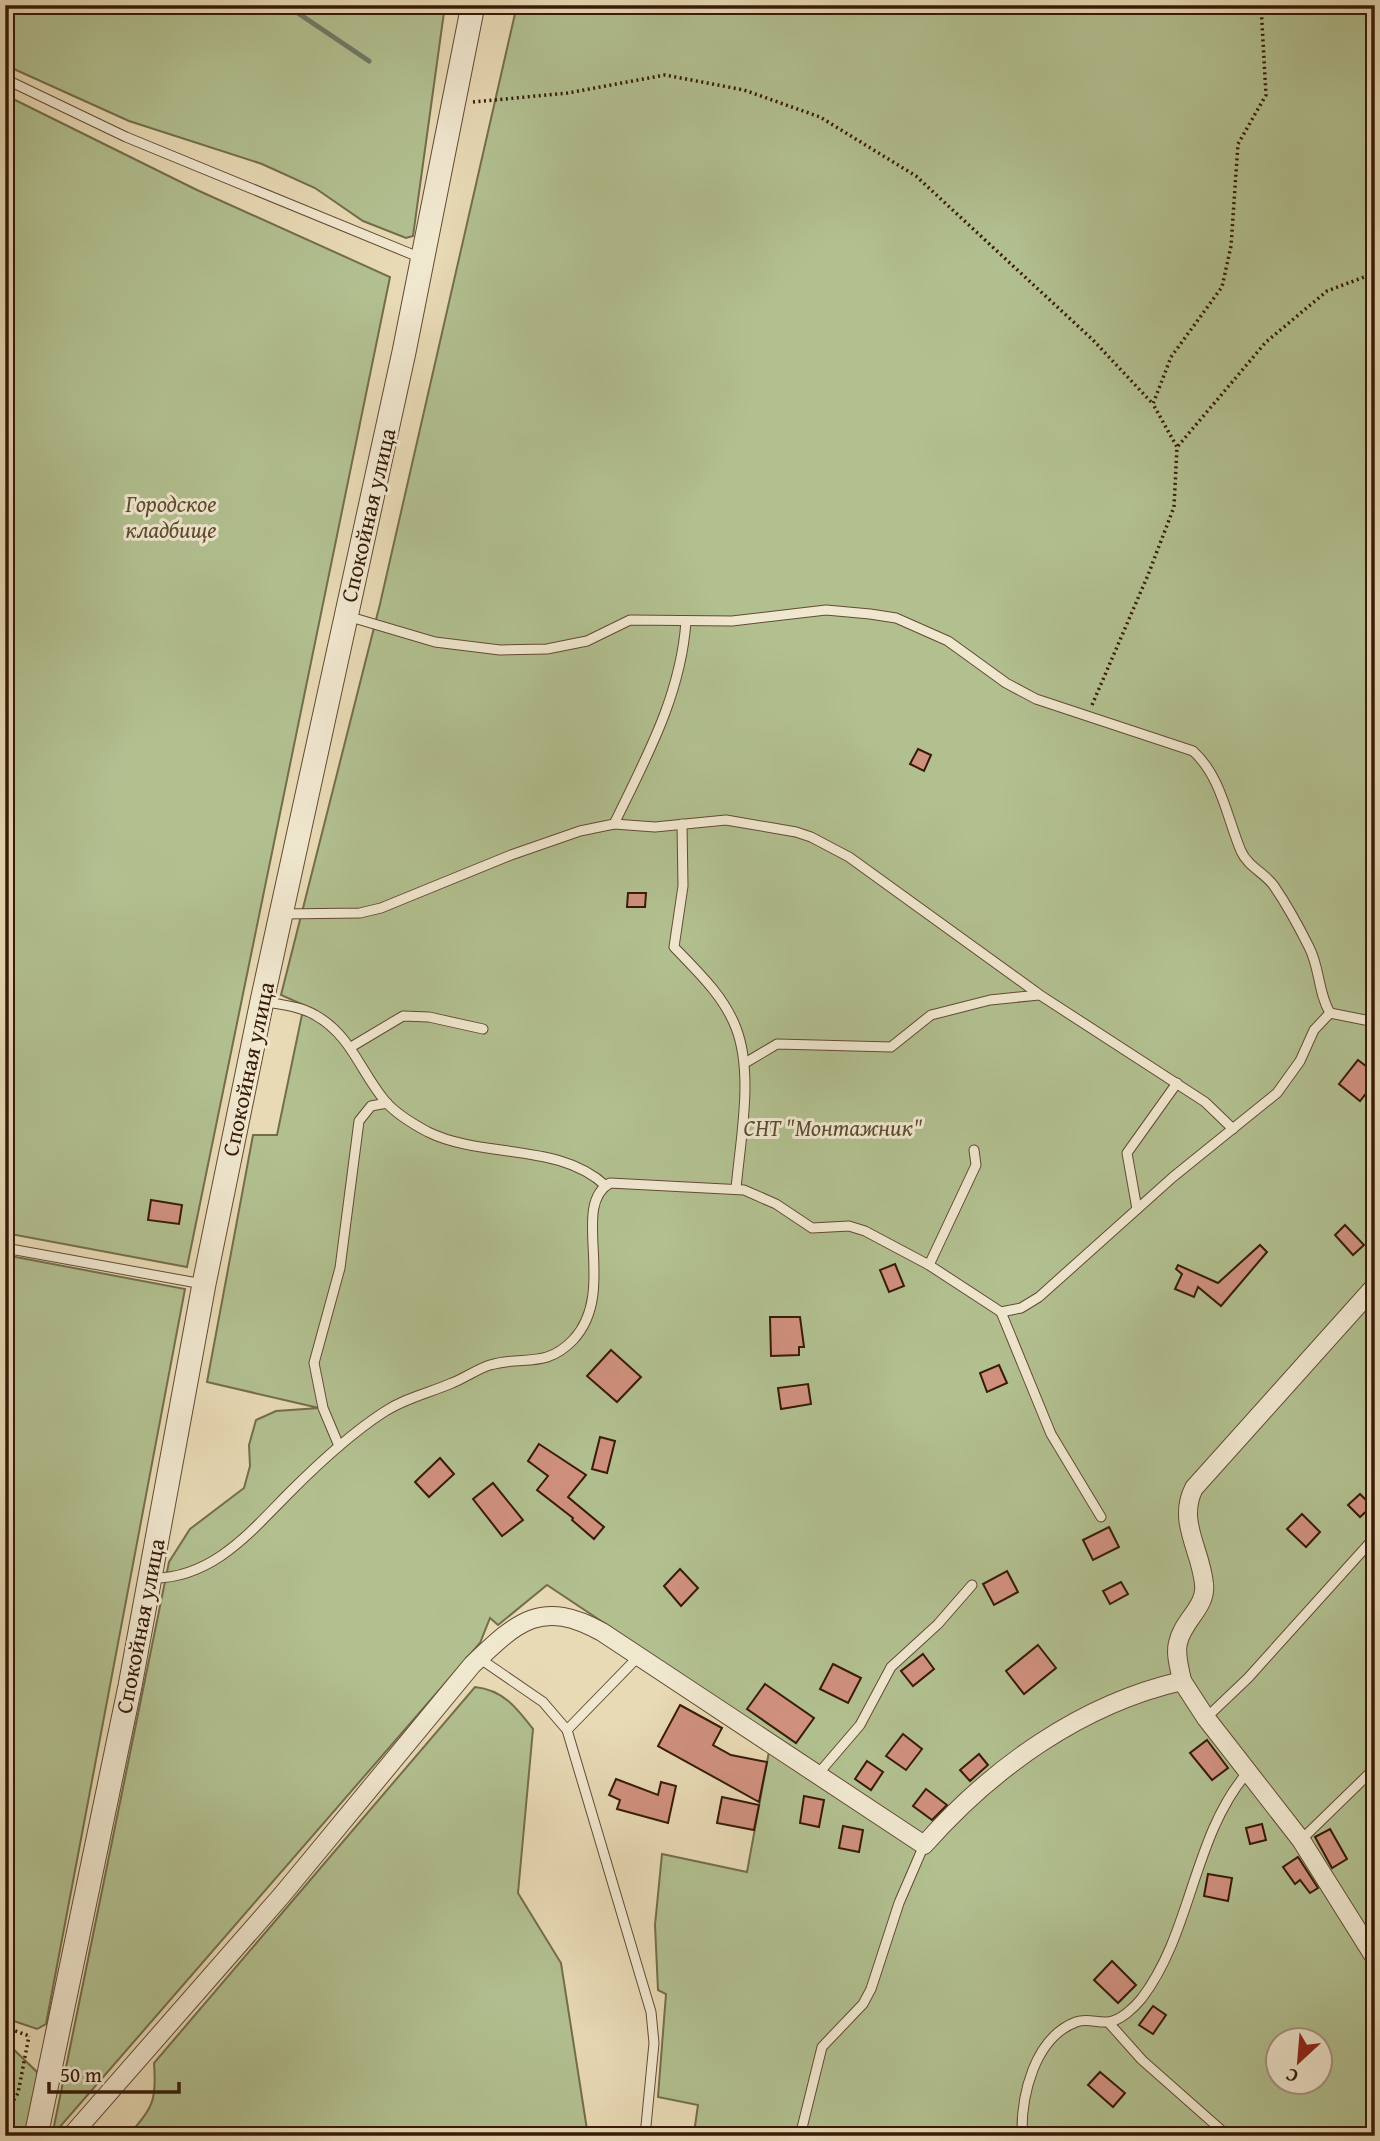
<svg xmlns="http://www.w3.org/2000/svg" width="1380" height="2141" font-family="'Gentium Book Plus',serif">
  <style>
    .green { fill: #b2c090; stroke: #746d4c; stroke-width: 2; fill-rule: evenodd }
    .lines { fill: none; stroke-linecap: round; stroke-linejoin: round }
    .stream { stroke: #717b67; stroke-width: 5 }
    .building { fill: #d0917f; stroke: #371a08; stroke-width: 2 }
    .service-casing { stroke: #634a33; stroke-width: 11 }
    .minor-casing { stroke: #634a33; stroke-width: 20 }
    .tertiary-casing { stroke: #634a33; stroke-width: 25 }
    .path { stroke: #371a08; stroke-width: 3.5; stroke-dasharray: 2 3.5; stroke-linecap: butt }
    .service { stroke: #f0e7cf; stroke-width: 9 }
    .minor { stroke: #f0e7cf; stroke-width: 18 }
    .tertiary { stroke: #f0e7cf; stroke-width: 23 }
    .labels { text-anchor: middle; stroke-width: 6; stroke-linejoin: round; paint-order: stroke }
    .park-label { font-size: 23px; font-style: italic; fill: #5c4c31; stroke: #f0e7cf }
    .street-label { font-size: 23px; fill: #371a08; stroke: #f0e7cf }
  </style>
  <rect width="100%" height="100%" fill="#e8dab5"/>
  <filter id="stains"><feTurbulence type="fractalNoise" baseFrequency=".00286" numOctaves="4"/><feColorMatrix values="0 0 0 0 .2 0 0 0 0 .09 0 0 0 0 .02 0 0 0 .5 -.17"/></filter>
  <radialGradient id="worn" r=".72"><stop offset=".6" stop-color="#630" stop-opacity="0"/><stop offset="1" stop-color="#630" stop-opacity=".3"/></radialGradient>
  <!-- green -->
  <g class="green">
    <path d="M5,5H445L413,236L406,238L363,221L315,188L262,164L129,121L5,65Z"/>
    <path d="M517,5H1375V2136H684L694,2133L698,2105L658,2097L666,1994L658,1990L655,1925L662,1854L747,1872L772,1735L547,1585L498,1625L490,1618L480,1643L52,2136L169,1562L190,1529L244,1488L250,1466L249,1445L256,1420L276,1411L319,1408L207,1382L253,1135H277L304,1005L281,995L380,604ZM1278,2039H1320V2082H1278Z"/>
    <path d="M5,95L197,190L390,277L187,1267L5,1233Z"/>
    <path d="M5,1255L185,1289L46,2024L37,2029L5,2018Z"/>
    <path d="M475,1687C503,1690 516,1707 533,1729L518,1893L561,1963L588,2136H128C153,2107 157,2101 154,2063Z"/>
    <path d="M5,2041L37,2072L38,2096L25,2136H5Z"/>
  </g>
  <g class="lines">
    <!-- stream -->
    <path class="stream" d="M286,5L369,61"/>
  </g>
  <!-- building -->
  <g class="building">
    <path d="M918,749L931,755L924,771L910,764Z"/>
    <path d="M628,893H646L645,907H627Z"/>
    <path d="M1358,1060L1375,1073V1082L1360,1101L1339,1084Z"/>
    <path d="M151,1200L182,1205L179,1224L148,1220Z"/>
    <path d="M1345,1225L1364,1245L1353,1255L1335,1235Z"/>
    <path d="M1260,1245L1267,1252L1221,1306L1198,1287L1194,1297L1175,1289L1182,1274L1176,1269L1178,1265L1218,1283Z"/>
    <path d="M895,1264L904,1286L889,1292L880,1270Z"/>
    <path d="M770,1317H800L804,1347H799V1355L771,1356Z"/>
    <path d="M611,1350L641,1377L617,1402L587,1376Z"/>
    <path d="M999,1365L1007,1383L987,1392L980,1373Z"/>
    <path d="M808,1384L811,1404L781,1409L778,1388Z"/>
    <path d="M600,1437L615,1441L607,1473L592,1469Z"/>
    <path d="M539,1444L586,1475L568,1497L604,1527L594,1539L572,1520L573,1518L537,1490L548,1476L528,1461Z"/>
    <path d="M440,1458L454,1474L429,1497L415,1482Z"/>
    <path d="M493,1483L523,1520L502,1536L473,1499Z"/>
    <path d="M1360,1494L1372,1506L1360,1517L1348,1505Z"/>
    <path d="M1302,1514L1320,1532L1306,1547L1287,1529Z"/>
    <path d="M1109,1527L1119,1547L1093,1560L1083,1540Z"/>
    <path d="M680,1569L698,1588L681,1606L664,1586Z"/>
    <path d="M1007,1571L1018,1592L994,1605L983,1584Z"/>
    <path d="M1121,1582L1128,1594L1110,1604L1103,1591Z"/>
    <path d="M1038,1645L1056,1668L1024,1694L1006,1671Z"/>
    <path d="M923,1654L934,1669L913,1686L901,1671Z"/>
    <path d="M833,1664L861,1678L848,1703L820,1689Z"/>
    <path d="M765,1684L814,1718L796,1743L747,1709Z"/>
    <path d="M680,1705L722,1728L713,1745L731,1755L767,1762L759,1802L658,1746Z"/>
    <path d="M903,1734L922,1749L906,1770L886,1756Z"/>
    <path d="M1207,1740L1228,1768L1212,1780L1190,1753Z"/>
    <path d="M979,1754L988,1765L970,1781L960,1770Z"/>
    <path d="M867,1761L883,1772L871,1790L855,1779Z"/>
    <path d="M616,1779L658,1795L661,1782L676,1786L668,1823L617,1809L620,1800L609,1795Z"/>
    <path d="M926,1789L947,1805L932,1820L913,1806Z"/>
    <path d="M804,1796L824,1800L819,1827L800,1823Z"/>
    <path d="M722,1797L759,1805L754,1830L717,1823Z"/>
    <path d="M1262,1824L1266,1840L1250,1844L1246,1828Z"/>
    <path d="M843,1826L863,1830L859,1852L839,1848Z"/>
    <path d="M1330,1829L1347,1859L1332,1868L1315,1837Z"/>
    <path d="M1298,1857L1318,1888L1310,1893L1300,1880L1295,1884L1283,1867Z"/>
    <path d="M1208,1874L1232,1878L1228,1901L1204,1896Z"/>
    <path d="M1112,1961L1136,1985L1118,2003L1094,1980Z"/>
    <path d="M1153,2006L1166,2015L1153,2034L1139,2025Z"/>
    <path d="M1100,2072L1125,2093L1113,2107L1088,2085Z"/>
  </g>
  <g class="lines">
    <defs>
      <g id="service">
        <path d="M5,79L126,137L421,258"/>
        <path d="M347,616L435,642L500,650L547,649L587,641L630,620L732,621L826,610L870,614L896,618L948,641L1006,683L1036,699L1193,751C1221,776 1227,818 1241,851C1248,867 1265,873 1274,886C1287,905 1299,927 1309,947C1320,968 1318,993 1330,1013L1375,1022"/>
        <path d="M614,824L655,827L726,820L796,832L811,837L849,857L1040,995L1205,1102L1233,1129"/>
        <path d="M682,824L683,886L674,947C697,971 724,996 736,1028C754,1074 740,1141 736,1189"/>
        <path d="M282,914L360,913L381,908L511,855L580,831L614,824C646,758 681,695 686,621"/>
        <path d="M263,1001C280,1005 300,1006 315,1015C351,1035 360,1071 385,1101C396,1114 413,1124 428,1132C483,1159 559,1142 606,1186"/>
        <path d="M351,1047L403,1016L429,1017L483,1029"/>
        <path d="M745,1063L777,1044L891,1047L931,1015L990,1000L1039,995"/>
        <path d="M1137,1209L1127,1153L1177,1083"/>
        <path d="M5,1248L203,1284"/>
        <path d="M929,1265L976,1165L974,1150"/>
        <path d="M1001,1312L1051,1434L1101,1517"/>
        <path d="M339,1446L323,1408L314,1363L340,1268L359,1121L371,1106L387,1103"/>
        <path d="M152,1578C213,1579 252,1530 291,1491C320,1462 350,1434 384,1412C405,1398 429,1393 452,1383C465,1378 477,1369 490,1365C524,1355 545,1369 573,1340C619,1291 569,1206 610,1183L744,1190L776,1204L812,1228L849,1226L865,1231L929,1265L1001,1312L1021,1308L1039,1297L1173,1177L1277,1093L1300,1061L1314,1030L1330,1013"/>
        <path d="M479,1658L543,1702L567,1730L651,2012L654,2043L645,2136"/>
        <path d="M1206,1718L1248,1678L1375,1537"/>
        <path d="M567,1730L639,1656"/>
        <path d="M818,1774L860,1725L891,1667L938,1624L972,1585"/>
        <path d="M1301,1840L1375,1768"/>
        <path d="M1109,2023L1142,2060L1228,2136"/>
        <path d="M800,2136L822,2047L863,2004L871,1989L899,1903L924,1845"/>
        <path d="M1022,2136C1021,2096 1034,2038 1076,2022C1087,2018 1097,2023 1108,2022C1120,2021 1134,2008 1142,1998C1192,1932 1193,1836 1247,1773"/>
      </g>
      <g id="minor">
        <path d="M1182,1681C1180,1669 1175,1655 1178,1643C1182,1621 1207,1607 1204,1584C1201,1550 1177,1521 1194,1488L1375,1286"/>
        <path d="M71,2136L282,1895L472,1665C517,1622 541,1598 602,1632L924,1845C992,1768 1081,1704 1182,1681L1206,1718L1301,1840L1375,1958"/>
      </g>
      <path id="tertiary" d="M36,2136L130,1686L204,1284L262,1001L404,352L473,5"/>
    </defs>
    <!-- service casing -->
    <use href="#service" class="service-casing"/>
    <!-- minor casing -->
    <use href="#minor" class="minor-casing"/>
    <!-- tertiary casing -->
    <use href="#tertiary" class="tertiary-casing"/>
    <!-- path -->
    <g class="path">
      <path d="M473,102L568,93L665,75L744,90L820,117L916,176L1093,340L1153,404"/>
      <path d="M1178,446L1266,342L1327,291L1375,273"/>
      <path d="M1092,705L1148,575L1174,507L1177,447L1153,404L1171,357L1222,287L1231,246L1238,144L1266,95L1261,5"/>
      <path d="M5,2027L29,2036"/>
      <path d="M5,2114L18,2093L29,2036"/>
    </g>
    <!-- service -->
    <use href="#service" class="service"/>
    <!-- minor -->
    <use href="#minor" class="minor"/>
    <!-- tertiary -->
    <use href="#tertiary" class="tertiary"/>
  </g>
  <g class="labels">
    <!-- park labels -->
    <g class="park-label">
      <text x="171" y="512">Городское<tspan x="171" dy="26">кладбище</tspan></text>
      <text x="833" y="1136">СНТ "Монтажник"</text>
    </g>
    <!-- street labels -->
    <g class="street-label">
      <text transform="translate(368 515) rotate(-77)" y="8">Спокойная улица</text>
      <text transform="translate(248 1069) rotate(-78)" y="8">Спокойная улица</text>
      <text transform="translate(140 1626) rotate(-79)" y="8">Спокойная улица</text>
    </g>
  </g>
  <!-- margin -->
  <rect width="1380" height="2141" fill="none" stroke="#e8dab5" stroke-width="28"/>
  <rect x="7" y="7" width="1366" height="2127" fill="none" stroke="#371a08" stroke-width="3.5"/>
  <rect x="14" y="14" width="1352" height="2113" fill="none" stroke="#371a08" stroke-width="2"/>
  <!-- north arrow -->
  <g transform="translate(1299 2061) rotate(206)"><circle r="33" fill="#f0e7cf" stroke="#a6957f" stroke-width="2"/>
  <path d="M0-5L12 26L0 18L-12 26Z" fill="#8f2418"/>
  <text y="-10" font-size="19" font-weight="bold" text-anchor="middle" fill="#371a08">С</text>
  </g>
  <!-- scale -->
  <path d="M49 2082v10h130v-10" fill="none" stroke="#371a08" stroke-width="3.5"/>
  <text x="60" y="2082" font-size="21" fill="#371a08" stroke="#f0e7cf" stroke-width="5" paint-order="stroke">50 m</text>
  <rect width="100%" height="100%" filter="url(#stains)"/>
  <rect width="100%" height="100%" fill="url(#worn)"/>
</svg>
